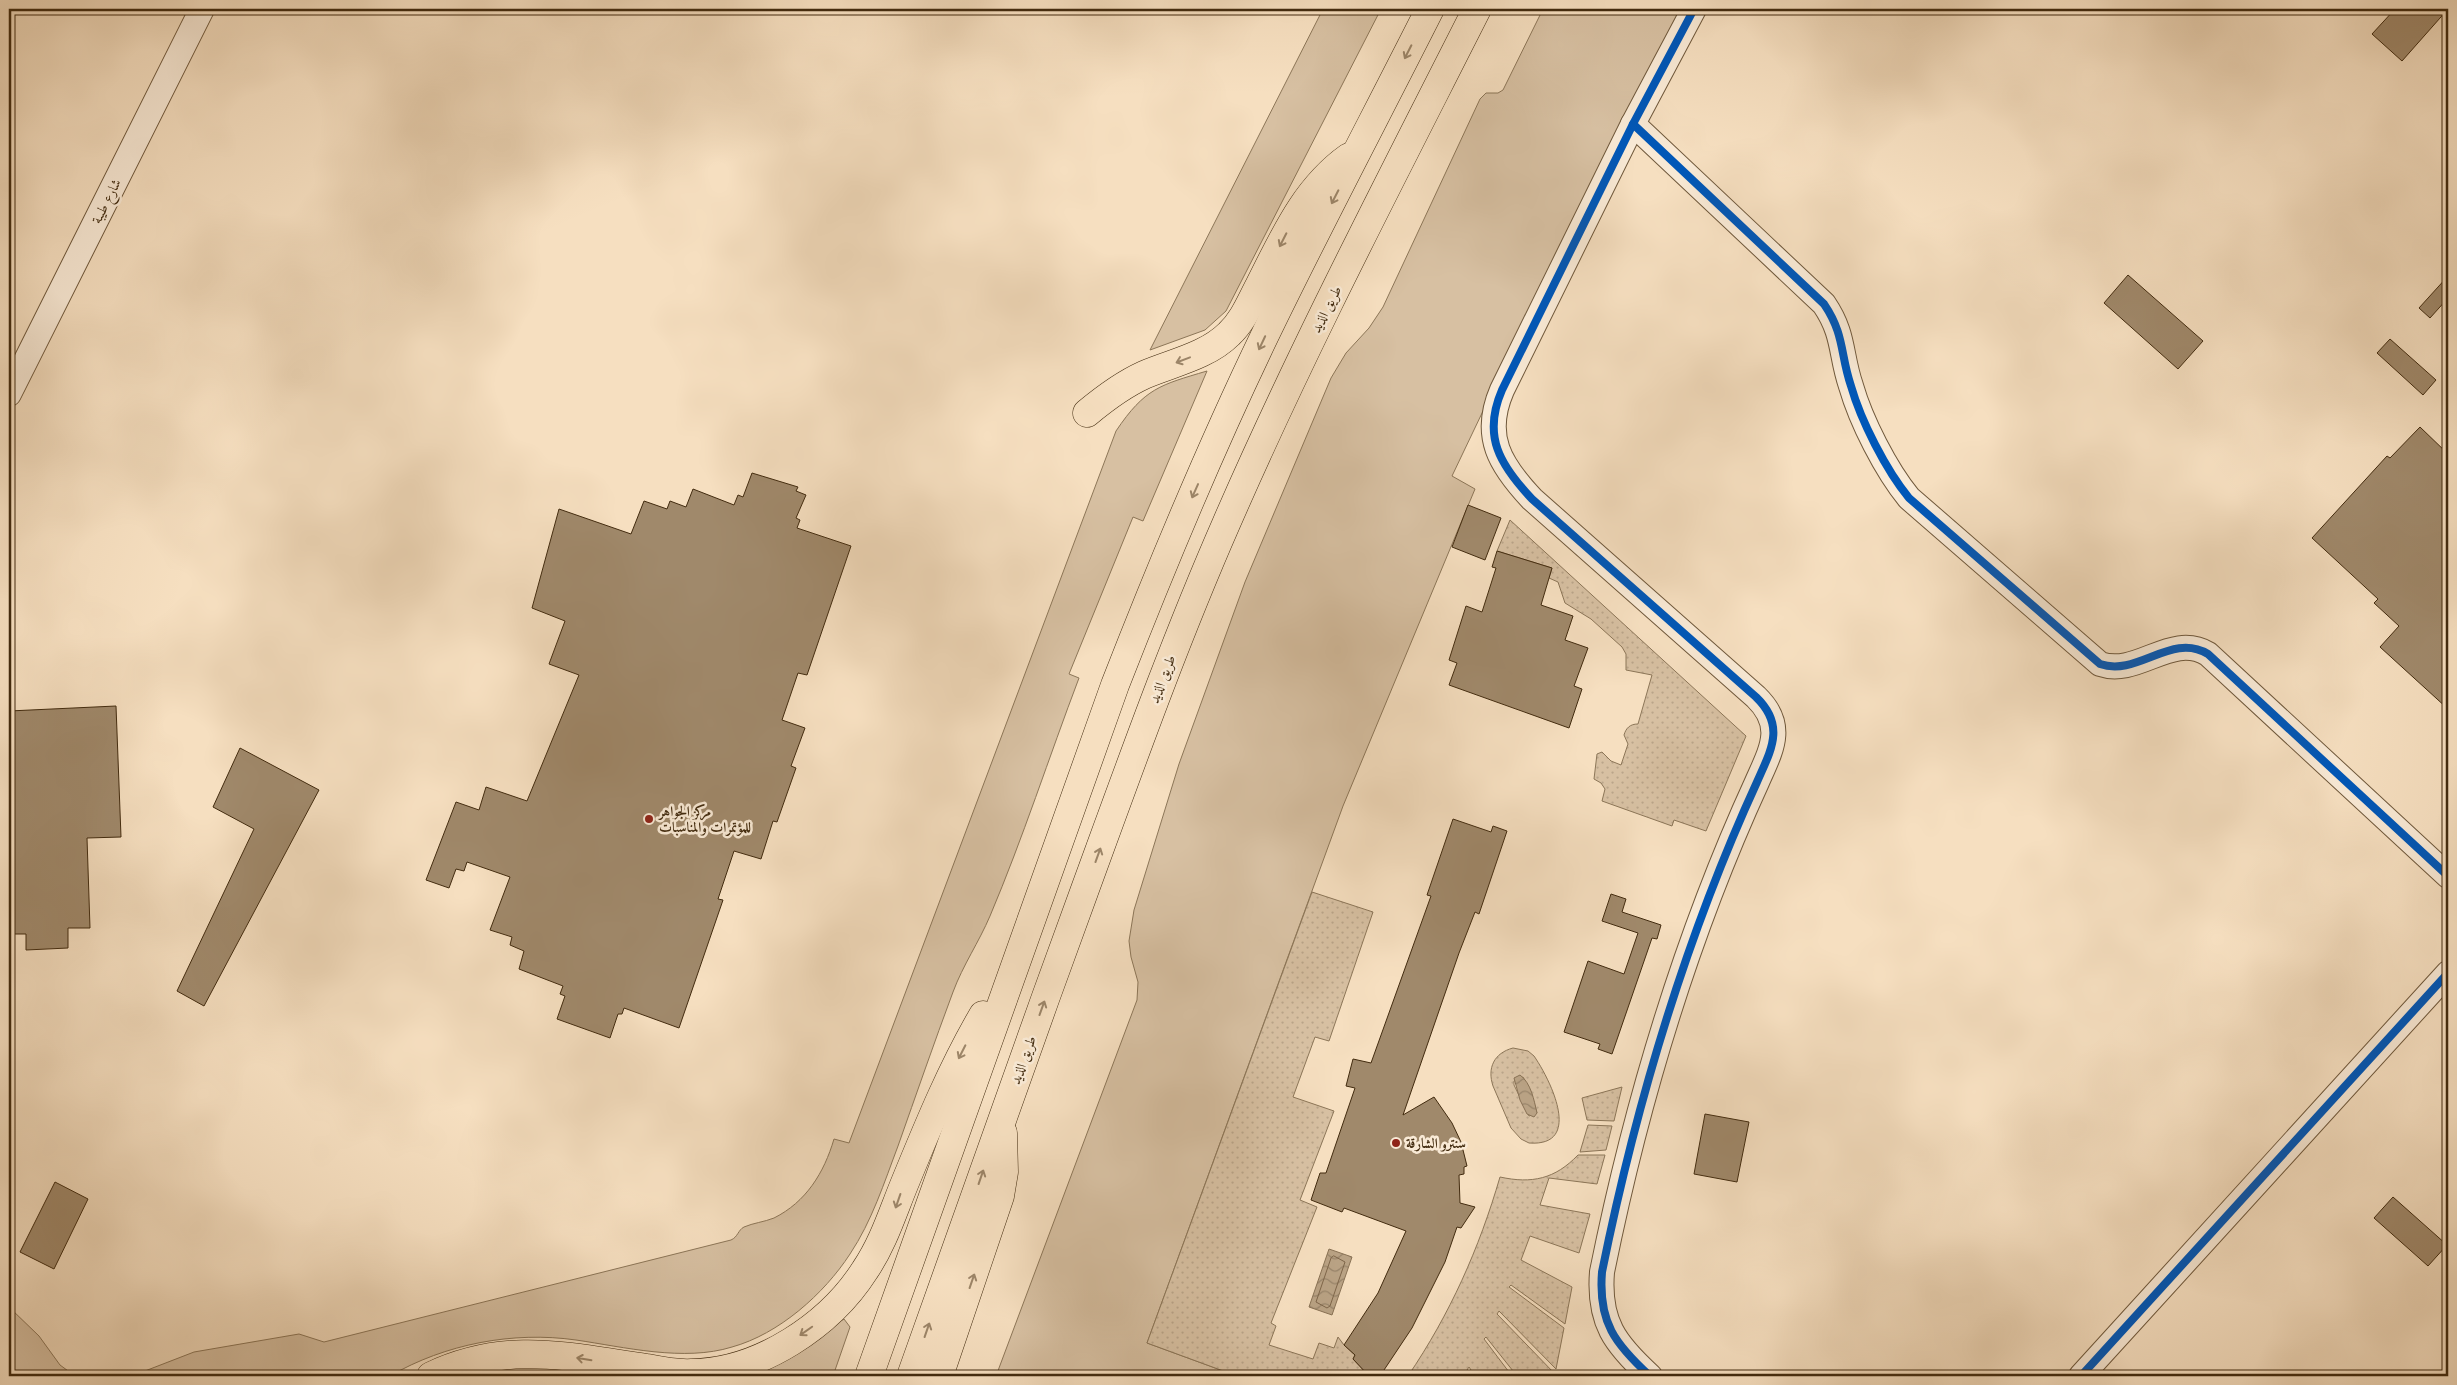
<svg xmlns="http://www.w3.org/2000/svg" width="2457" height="1385" font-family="'Libre Caslon Text',Amiri,serif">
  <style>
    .grass { fill: #d7c0a2; stroke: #8c7658 }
    .garden { fill: url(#garden-dots); stroke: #8c7658; fill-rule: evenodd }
    .water { fill: url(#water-waves); stroke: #897255 }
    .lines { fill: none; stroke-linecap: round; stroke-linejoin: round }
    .shore { stroke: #7e664a; stroke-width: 1 }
    .building { fill: #a0896b; stroke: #422b0f }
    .minor-casing { stroke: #6f583b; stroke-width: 26 }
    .motorway-casing { stroke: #422b0f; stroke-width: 29 }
    .minor { stroke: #f9ead6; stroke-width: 24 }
    .motorway { stroke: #f6dfc0; stroke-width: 28 }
    .cycleway-casing { stroke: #f9ead6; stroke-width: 11 }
    .cycleway { stroke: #0057b8; stroke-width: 8 }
    .oneway { stroke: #9c8568 }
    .poi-dot { fill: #8f2418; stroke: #f9ead6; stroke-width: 2 }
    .labels { text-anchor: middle; stroke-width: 5; stroke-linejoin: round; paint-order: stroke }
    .street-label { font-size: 14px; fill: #422b0f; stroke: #f9ead6 }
    .poi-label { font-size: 14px; font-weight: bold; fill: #422b0f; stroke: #f9ead6; text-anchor: start }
  </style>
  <defs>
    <pattern id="garden-dots" width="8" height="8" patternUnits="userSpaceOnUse" patternTransform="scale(1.25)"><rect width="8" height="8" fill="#d7c0a2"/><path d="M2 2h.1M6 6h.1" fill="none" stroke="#baa58a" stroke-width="1.8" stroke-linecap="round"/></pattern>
    <pattern id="water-waves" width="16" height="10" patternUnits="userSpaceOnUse" patternTransform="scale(1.25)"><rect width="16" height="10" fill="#b9a284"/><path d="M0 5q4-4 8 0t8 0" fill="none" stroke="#98846a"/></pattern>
  </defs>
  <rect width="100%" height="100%" fill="#f6dfc0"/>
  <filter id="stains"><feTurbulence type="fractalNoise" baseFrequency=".004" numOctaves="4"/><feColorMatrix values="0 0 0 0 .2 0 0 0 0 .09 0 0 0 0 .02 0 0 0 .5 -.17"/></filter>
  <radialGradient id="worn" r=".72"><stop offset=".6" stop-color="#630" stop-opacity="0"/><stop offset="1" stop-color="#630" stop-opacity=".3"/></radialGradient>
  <!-- grass -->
  <g class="grass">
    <path d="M1323,9H1381L1226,311L1205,330L1150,350Z"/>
    <path d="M1543,9H1685L1597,172L1452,476L1475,489L1343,806L1147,1343L1237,1376H996L1137,1000L1138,982L1131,957L1129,941L1134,910L1179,764L1245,582L1331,378L1346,353L1369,328L1383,307L1480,99L1486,93H1498L1503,90Z"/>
    <path d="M1207,371L1143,521L1133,517L1069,674L1079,678C1049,757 1023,838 990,916C979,942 963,965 953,992C934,1043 916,1095 898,1146C884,1183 872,1221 850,1254C824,1294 779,1334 732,1347C684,1362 624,1347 576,1340C513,1331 445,1344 390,1376H132L194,1352L299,1334L324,1342L731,1240C738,1237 738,1230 744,1227C753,1223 764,1222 774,1218C806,1202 824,1173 834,1139L849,1143L1116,431C1145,388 1160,385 1207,371Z"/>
    <path d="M9,1307L39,1336L60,1365L75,1376H9Z"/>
    <path d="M844,1319L850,1327L833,1376H743Z"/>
  </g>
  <!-- garden -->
  <g class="garden">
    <path d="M1510,520L1746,736L1706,831L1674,820L1672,826L1602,801L1605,789L1601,783L1594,779L1597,754L1602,752L1611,761L1621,765L1628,744L1624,735C1626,728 1630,724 1638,724L1652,675L1626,670V654L1622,647L1591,619L1565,603L1558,582L1549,578L1552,568L1497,551Z"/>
    <path d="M1312,892L1373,912L1329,1041L1315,1037L1293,1097L1334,1111L1300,1200L1317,1207L1271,1323L1276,1326L1269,1345L1313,1359L1319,1343L1334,1348L1338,1337L1344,1345L1355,1355L1353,1359L1369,1376H1237L1147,1343Z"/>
    <path d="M1513,1048L1528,1051L1534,1056C1550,1079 1584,1147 1529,1143L1521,1139L1511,1128L1493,1086C1487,1068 1494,1053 1513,1048ZM1523,1077L1531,1092L1537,1113L1529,1116L1514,1085V1081Z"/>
    <path d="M1622,1087L1614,1121L1587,1120L1582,1098Z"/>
    <path d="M1588,1125L1612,1126L1606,1150L1580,1152Z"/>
    <path d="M1578,1155H1605L1597,1184L1549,1178L1540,1205L1590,1214L1579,1253L1530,1236L1521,1260L1572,1287L1565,1324L1511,1285L1509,1287L1564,1328L1556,1369L1499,1311L1497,1314L1555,1374L1554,1376H1517L1486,1337L1484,1339L1512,1376H1475L1469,1367L1467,1370L1471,1376H1408C1450,1314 1479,1249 1500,1177C1532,1184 1555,1179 1578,1155Z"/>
  </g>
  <!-- water -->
  <g class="water">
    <path d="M1520,1075C1531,1083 1534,1100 1537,1113L1534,1117L1527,1114L1520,1100L1514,1078Z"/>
    <path d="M1329,1249L1352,1257L1332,1315L1309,1307Z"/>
  </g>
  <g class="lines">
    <!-- shore -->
    <path class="shore" d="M1334,1256L1345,1262L1330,1306L1327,1308L1316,1302L1331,1258Z"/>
  </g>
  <!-- building -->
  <g class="building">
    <path d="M2395,9H2448L2402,61L2372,34Z"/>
    <path d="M2128,275L2203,341L2178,369L2104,303Z"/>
    <path d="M2448,276V298L2430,318L2419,308Z"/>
    <path d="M2390,339L2436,380L2423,395L2377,353Z"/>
    <path d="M2420,427L2448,454V709L2380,647L2399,626L2374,603L2378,599L2312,538L2387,456L2390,458Z"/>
    <path d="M752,473L798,487L796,491L806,495L796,518L800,520L797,528L851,546L807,675L798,673L782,720L805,728L791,766L796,768L777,822L773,821L761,859L734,851L718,899L723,900L679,1028L624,1008L622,1014H618L610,1038L557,1019L565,996L560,994L563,986L519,969L524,951L510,945L512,937L490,930L510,877L467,862L464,871L456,869L449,888L426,880L456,802L479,810L486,787L527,801L579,675L549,664L565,621L532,608L559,509L631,534L644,501L667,509L670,501L686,507L693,489L734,505L738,495L743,497Z"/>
    <path d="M1468,505L1501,518L1485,560L1452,547Z"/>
    <path d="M1497,551L1552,568L1541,605L1573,616L1565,640L1588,648L1574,686L1582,689L1569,728L1449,685L1457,663L1449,660L1466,606L1482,612L1496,568L1492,567Z"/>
    <path d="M116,706L121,837L87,838L90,928H68V948L26,950V934H9V711Z"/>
    <path d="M240,748L319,790L204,1006L177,991L254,829L213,807Z"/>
    <path d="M1453,819L1491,832L1493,826L1507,831L1479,914L1475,912L1459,953L1403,1115L1434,1097L1452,1123L1461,1142L1467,1166L1464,1167V1174L1459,1175L1460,1203L1475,1207L1461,1228L1457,1227L1445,1262L1412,1328L1380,1376H1369L1353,1359L1355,1355L1344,1345L1378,1293L1406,1231L1344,1208L1342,1212L1311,1200L1320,1173H1326L1355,1088L1346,1086L1353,1059L1371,1063L1431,896L1427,895Z"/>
    <path d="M1611,894L1626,899L1622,912L1661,925L1657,939L1652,938L1612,1054L1598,1049L1600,1044L1564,1032L1588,961L1624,974L1638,933L1602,921Z"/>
    <path d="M1705,1114L1749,1122L1737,1182L1694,1174Z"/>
    <path d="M55,1182L88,1199L54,1269L20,1252Z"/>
    <path d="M2393,1197L2447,1245L2428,1266L2374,1218Z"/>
  </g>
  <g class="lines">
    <defs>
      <g id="minor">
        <path d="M1633,124L1824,304C1845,335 1840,354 1851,386C1861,421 1886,470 1909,498L2100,664C2138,677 2171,632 2208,654L2448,876"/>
        <path d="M9,394L202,9"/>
        <path d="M1650,1376C1615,1344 1598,1322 1602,1272C1636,1104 1685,939 1757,782C1771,750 1786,726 1756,697L1532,499C1500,465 1482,436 1502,390L1633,124L1694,9"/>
        <path d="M2081,1376L2448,973"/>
      </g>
      <g id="motorway">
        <path d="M1087,413C1105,398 1122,385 1144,375C1172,363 1207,356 1229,334C1243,321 1250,303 1259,286C1283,239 1304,189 1349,157"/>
        <path d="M431,1376C507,1340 568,1357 647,1368C662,1371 678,1374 692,1373C760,1372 830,1325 865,1270C884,1242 893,1211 906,1180C929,1124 952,1068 983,1015"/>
        <path d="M869,1376L1115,685C1161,567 1210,449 1265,335C1318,225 1375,118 1430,9"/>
        <path d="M911,1376C968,1215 1025,1053 1084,892C1129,769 1173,645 1226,524C1302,349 1391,179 1477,9"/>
        <path d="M939,1376L1000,1196L1004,1172L1003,1133"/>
      </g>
    </defs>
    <!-- minor casing -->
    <use href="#minor" class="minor-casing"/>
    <!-- motorway casing -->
    <use href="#motorway" class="motorway-casing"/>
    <!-- minor -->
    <use href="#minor" class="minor"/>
    <!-- motorway -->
    <use href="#motorway" class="motorway"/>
    <defs>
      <g id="cycleway">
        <path d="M1633,124L1824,304C1845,335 1840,354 1851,386C1861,421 1886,470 1909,498L2100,664C2138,677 2171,632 2208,654L2448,876"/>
        <path d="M1650,1376C1615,1344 1598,1322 1602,1272C1636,1104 1685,939 1757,782C1771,750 1786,726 1756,697L1532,499C1500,465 1482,436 1502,390L1633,124L1694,9"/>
        <path d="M2081,1376L2448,973"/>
      </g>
    </defs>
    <!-- cycleway casing -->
    <use href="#cycleway" class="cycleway-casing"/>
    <!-- cycleway -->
    <use href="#cycleway" class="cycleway"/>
  </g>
  <!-- one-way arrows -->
  <defs><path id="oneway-shaft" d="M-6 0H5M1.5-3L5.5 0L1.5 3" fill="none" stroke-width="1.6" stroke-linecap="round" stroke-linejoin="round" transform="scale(1.25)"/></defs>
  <g class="oneway">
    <use href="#oneway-shaft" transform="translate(1408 52) rotate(117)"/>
    <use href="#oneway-shaft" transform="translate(1335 197) rotate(117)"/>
    <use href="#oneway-shaft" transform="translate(1283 240) rotate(117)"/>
    <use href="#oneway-shaft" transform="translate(1262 343) rotate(115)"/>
    <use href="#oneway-shaft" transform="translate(1183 360) rotate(159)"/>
    <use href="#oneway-shaft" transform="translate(1195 491) rotate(114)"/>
    <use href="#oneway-shaft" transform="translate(1098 855) rotate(-70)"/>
    <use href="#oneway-shaft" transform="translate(1042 1008) rotate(-70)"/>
    <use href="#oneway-shaft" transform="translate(962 1052) rotate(117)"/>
    <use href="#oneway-shaft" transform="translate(981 1177) rotate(-71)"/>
    <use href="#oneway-shaft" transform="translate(898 1201) rotate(109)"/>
    <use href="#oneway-shaft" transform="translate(972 1281) rotate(-71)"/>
    <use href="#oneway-shaft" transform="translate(927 1330) rotate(-71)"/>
    <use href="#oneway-shaft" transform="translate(806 1331) rotate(145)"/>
    <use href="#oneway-shaft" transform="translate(584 1359) rotate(-171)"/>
  </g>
  <!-- markers -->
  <g class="poi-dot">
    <circle cx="649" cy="819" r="5"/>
    <circle cx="1396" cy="1143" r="5"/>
  </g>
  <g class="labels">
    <!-- street labels -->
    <g class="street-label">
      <text transform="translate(106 201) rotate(-63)" y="5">شارع طيبة</text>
      <text transform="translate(1326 309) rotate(-63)" y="5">طريق الذيد</text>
      <text transform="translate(1162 679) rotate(-69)" y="5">طريق الذيد</text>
      <text transform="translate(1023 1060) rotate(-70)" y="5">طريق الذيد</text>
    </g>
    <!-- poi labels -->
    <g class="poi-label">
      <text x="659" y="816">مركز الجواهر<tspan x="659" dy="16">للمؤتمرات والمناسبات</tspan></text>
      <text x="1406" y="1148">سنترو الشارقة</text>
    </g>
  </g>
  <!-- margin -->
  <rect width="2457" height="1385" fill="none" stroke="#f6dfc0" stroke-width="30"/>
  <rect x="10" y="10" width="2437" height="1365" fill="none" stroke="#422b0f" stroke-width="2.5"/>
  <rect x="15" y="15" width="2427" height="1355" fill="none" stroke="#422b0f"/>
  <rect width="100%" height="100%" filter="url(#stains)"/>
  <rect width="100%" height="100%" fill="url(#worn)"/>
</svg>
